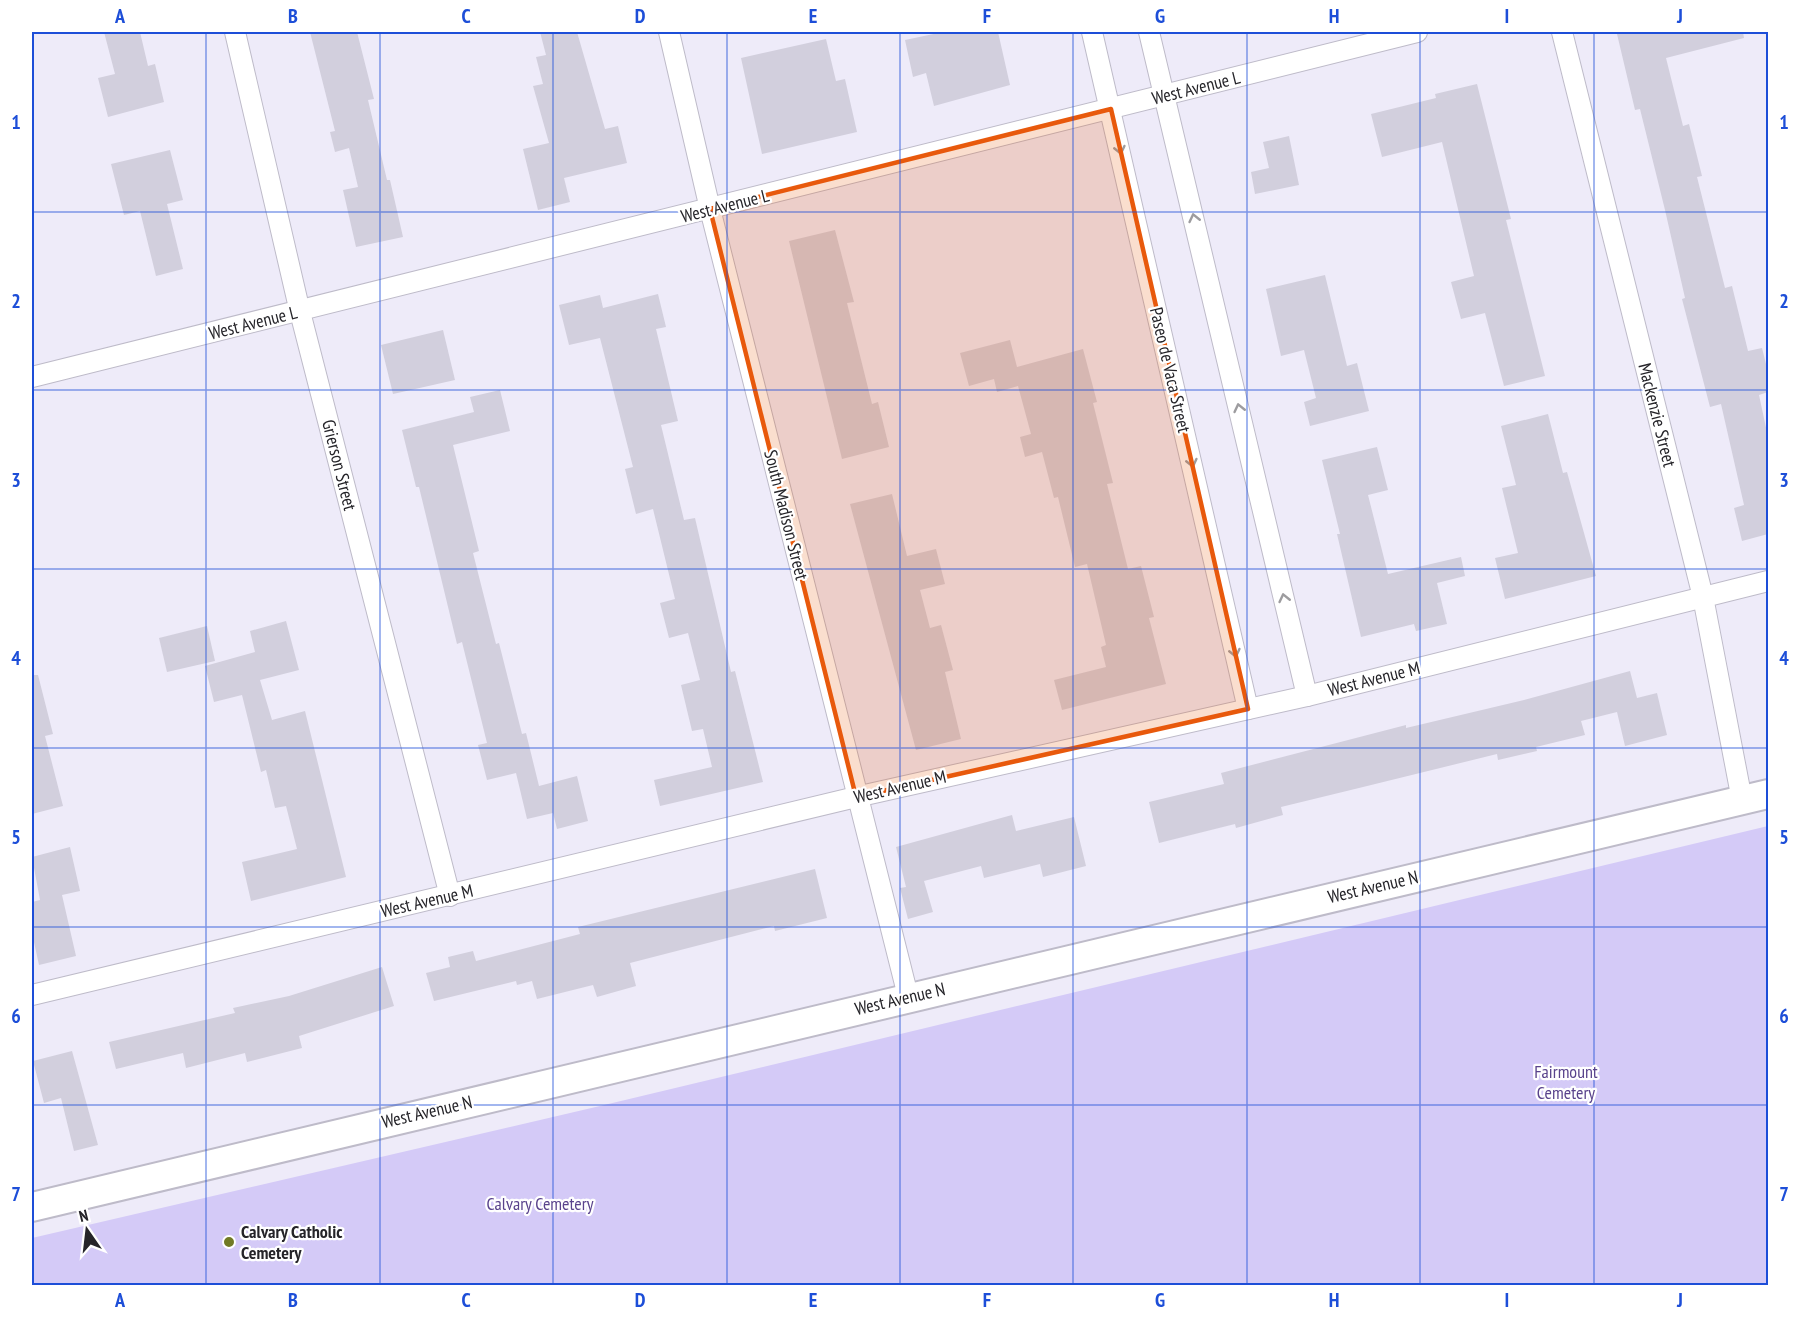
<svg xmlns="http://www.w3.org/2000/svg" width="1800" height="1317" font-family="'PT Sans Narrow',sans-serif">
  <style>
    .green { fill: #d4caf7 }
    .building { fill: #d2cfdd }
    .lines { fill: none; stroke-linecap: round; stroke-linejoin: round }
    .minor-casing { stroke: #bebbc9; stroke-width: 22 }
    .secondary-casing { stroke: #bebbc9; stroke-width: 32 }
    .minor { stroke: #fff; stroke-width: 20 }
    .secondary { stroke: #fff; stroke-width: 28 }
    .oneway { stroke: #9d9c9f }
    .marked { fill: #e8590c; fill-opacity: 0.2; stroke: #e8590c; stroke-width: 4.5; stroke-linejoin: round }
    .grid { fill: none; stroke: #1d4ed8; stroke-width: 1.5; stroke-opacity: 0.55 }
    .poi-dot { fill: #717a25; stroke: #fff; stroke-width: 2 }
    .labels { text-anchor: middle; stroke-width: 4.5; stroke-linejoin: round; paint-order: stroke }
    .street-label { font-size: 18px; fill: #252429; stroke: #fff }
    .park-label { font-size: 18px; fill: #59438c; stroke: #fff }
    .poi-label { font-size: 18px; font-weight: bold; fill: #252429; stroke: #fff; text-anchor: start }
    .neatline { fill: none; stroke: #1d4ed8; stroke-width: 2 }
    .grid-label { font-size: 20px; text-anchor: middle; font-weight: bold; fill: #1d4ed8 }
  </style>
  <rect width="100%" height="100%" fill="#eeebf9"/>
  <!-- green -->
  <path class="green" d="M1768,826V1285H32V1238L600,1106Z"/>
  <!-- building -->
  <g class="building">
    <path d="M104,32H140L148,66L155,64L164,102L108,117L98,78L115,74Z"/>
    <path d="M310,32H357L374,99L368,100L387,180H390L403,237L356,247L343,190L358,187L349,148L335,152L330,132L335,131Z"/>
    <path d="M540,32H577L605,129L618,126L627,163L564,178L570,202L538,210L523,149L549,143L533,86L543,84L536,57L546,55Z"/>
    <path d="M943,32H998L1010,85L934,106L926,73L913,77L905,40Z"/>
    <path d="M1626,32H1743L1744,38L1666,58L1683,126L1689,124L1702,176L1697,177L1725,288L1732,286L1748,351L1762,348L1768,372V392L1759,395L1768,437V534L1742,541L1734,508L1744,505L1721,404L1710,407L1682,299L1685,298L1665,210L1640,109L1635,110L1617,34Z"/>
    <path d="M826,39L836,81L845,79L857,132L762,154L741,58Z"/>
    <path d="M1477,84L1511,219L1506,220L1545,376L1504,386L1485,313L1461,319L1451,282L1474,276L1442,142L1382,157L1371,114L1436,98L1435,94Z"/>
    <path d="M1289,136L1299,185L1255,194L1251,172L1269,168L1263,142Z"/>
    <path d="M170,150L183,200L167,204L183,269L156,276L140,211L124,215L111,164Z"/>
    <path d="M835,230L854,302L847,303L872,404L878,402L889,447L842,459L789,241Z"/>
    <path d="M1325,275L1347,366L1357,363L1369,411L1310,426L1304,402L1316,398L1304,350L1281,356L1266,289Z"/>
    <path d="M658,294L666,327L656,329L678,421L661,425L684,520L695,518L731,672L735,671L763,782L660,806L654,780L712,767L703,729L692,731L681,685L700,680L688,633L669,638L660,603L675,599L653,509L636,514L625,469L633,467L600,338L569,345L559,305L600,295L603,308Z"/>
    <path d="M443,330L455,380L393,394L381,345Z"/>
    <path d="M1010,340L1017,367L1083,349L1097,402L1093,403L1113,483L1107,484L1128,569L1141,566L1154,617L1149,618L1166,684L1062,710L1054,680L1106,667L1101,647L1106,645L1087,564L1075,567L1058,497L1054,498L1042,452L1025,457L1020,437L1031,434L1018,386L997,392L994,379L969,386L960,353Z"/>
    <path d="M500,390L510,431L453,445L479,551L473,553L496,644L499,643L522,734L526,733L539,786L577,776L588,821L557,829L553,813L527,819L516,773L487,780L478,745L487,743L462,642L457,644L419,487H416L402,430L474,412L470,397Z"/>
    <path d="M1548,414L1563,473L1567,472L1596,576L1505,599L1495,558L1518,553L1502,488L1516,485L1501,426Z"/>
    <path d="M1377,447L1388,490L1368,495L1388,574L1461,557L1465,576L1437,583L1447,624L1416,631L1414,624L1361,637L1337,534H1340L1322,460Z"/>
    <path d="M892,494L907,556L936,549L945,584L920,590L930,628L941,625L953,670L945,672L961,739L916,750L850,504Z"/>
    <path d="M286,621L299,670L260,680L272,720L305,711L346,877L251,901L242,862L297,849L286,806L275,808L266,770L261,772L242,695L214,702L205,666L255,652L250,631Z"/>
    <path d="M207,626L215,661L167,672L159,638Z"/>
    <path d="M1630,671L1637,698L1657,693L1667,735L1625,746L1617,712L1581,721L1585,735L1536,747L1537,751L1498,760L1497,754L1359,788L1281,807L1283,815L1236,828L1235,824L1159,843L1149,802L1224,784L1221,773L1406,725V728L1524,700Z"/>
    <path d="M32,675H38L53,734L45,736L63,806L32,814Z"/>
    <path d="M1012,815L1016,831L1074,817L1086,866L1043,877L1040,864L984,878L981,866L924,881L933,912L908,919L900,888L906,887L896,847Z"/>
    <path d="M70,847L80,891L62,895L76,956L39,965L32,933V902L40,900L32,857Z"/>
    <path d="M815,869L827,918L775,931L774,926L630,963L636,986L597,997L593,985L537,999L532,981L517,985L516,981L434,1001L426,973L450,967L448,957L473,951L476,961L580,934L578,927Z"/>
    <path d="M382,967L394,1006L299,1036L302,1048L247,1062L245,1053L186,1068L183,1053L116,1069L109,1042L235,1013L233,1008L289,996Z"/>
    <path d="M72,1051L98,1145L74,1151L61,1098L44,1103L33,1061Z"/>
  </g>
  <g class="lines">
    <defs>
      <g id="minor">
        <path d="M235,32L300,312L450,896"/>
        <path d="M669,32L710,209L908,996"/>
        <path d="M1092,32L1248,709"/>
        <path d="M1149,32L1307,696"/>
        <path d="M1562,32L1703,597L1742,800"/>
        <path d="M32,377L1417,32"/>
        <path d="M32,995L856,797L1307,696L1768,581"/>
      </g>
      <path id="secondary" d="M32,1207L1768,794"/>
    </defs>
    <!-- minor casing -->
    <use href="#minor" class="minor-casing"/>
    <!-- secondary casing -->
    <use href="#secondary" class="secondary-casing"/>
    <!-- minor -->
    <use href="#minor" class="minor"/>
    <!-- secondary -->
    <use href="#secondary" class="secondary"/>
  </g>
  <!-- one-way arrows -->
  <defs><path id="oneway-chevron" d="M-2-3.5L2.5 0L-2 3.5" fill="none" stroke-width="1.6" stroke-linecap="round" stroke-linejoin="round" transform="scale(1.5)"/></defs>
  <g class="oneway">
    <use href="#oneway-chevron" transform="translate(1120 150) rotate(77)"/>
    <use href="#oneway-chevron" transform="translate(1194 218) rotate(-103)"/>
    <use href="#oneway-chevron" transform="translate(1239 408) rotate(-103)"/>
    <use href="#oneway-chevron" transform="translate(1192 463) rotate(77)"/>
    <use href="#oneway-chevron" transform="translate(1284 598) rotate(-103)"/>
    <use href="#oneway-chevron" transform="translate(1235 653) rotate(77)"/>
  </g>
  <!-- marked area -->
  <path class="marked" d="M1111,109L1248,709L856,797L710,209Z"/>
  <!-- grid -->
  <path class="grid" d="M206,32V1286M380,32V1286M553,32V1286M727,32V1286M900,32V1286M1073,32V1286M1247,32V1286M1420,32V1286M1594,32V1286M32,212H1768M32,390H1768M32,569H1768M32,748H1768M32,927H1768M32,1105H1768"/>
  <!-- markers -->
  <circle class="poi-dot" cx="229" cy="1242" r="6"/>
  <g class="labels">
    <!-- street labels -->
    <g class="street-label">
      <text transform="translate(1196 88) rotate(-14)" y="6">West Avenue L</text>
      <text transform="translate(725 206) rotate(-14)" y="6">West Avenue L</text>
      <text transform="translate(253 323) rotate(-14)" y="6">West Avenue L</text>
      <text transform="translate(1170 370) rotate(77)" y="6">Paseo de Vaca Street</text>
      <text transform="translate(1657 415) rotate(76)" y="6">Mackenzie Street</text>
      <text transform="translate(339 465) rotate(76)" y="6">Grierson Street</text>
      <text transform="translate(786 515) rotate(76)" y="6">South Madison Street</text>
      <text transform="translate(1374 679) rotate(-14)" y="6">West Avenue M</text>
      <text transform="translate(900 787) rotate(-13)" y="6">West Avenue M</text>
      <text transform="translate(1373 887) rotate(-13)" y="6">West Avenue N</text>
      <text transform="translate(427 901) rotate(-13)" y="6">West Avenue M</text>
      <text transform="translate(900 999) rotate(-13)" y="6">West Avenue N</text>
      <text transform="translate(427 1112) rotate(-13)" y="6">West Avenue N</text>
    </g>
    <!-- park labels -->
    <g class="park-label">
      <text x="1566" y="1078">Fairmount<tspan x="1566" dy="21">Cemetery</tspan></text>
      <text x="540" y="1210">Calvary Cemetery</text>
    </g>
    <!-- poi labels -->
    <g class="poi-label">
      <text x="241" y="1238">Calvary Catholic<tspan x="241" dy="21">Cemetery</tspan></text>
    </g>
  </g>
  <!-- border -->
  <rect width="1800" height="1317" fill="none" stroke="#ffffff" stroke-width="66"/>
  <!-- north arrow -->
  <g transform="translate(87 1230) rotate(346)" stroke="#ffffff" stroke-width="4.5" paint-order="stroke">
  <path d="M0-4.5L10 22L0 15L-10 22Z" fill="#252429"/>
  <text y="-9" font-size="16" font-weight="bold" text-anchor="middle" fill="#252429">N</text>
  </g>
  <rect x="33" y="33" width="1734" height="1251" class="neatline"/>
  <g class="grid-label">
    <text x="120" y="23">A</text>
    <text x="293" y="23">B</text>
    <text x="466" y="23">C</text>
    <text x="640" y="23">D</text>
    <text x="813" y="23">E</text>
    <text x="987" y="23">F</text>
    <text x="1160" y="23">G</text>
    <text x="1334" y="23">H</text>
    <text x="1507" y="23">I</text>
    <text x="1680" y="23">J</text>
    <text x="16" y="129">1</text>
    <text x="1784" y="129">1</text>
    <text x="16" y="308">2</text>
    <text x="1784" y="308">2</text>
    <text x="16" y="487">3</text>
    <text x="1784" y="487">3</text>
    <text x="16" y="665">4</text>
    <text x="1784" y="665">4</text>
    <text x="16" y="844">5</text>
    <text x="1784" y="844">5</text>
    <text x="16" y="1023">6</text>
    <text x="1784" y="1023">6</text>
    <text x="16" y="1201">7</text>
    <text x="1784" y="1201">7</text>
    <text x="120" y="1307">A</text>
    <text x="293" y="1307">B</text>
    <text x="466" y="1307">C</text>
    <text x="640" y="1307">D</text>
    <text x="813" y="1307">E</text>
    <text x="987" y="1307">F</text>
    <text x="1160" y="1307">G</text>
    <text x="1334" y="1307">H</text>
    <text x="1507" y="1307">I</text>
    <text x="1680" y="1307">J</text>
  </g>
</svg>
